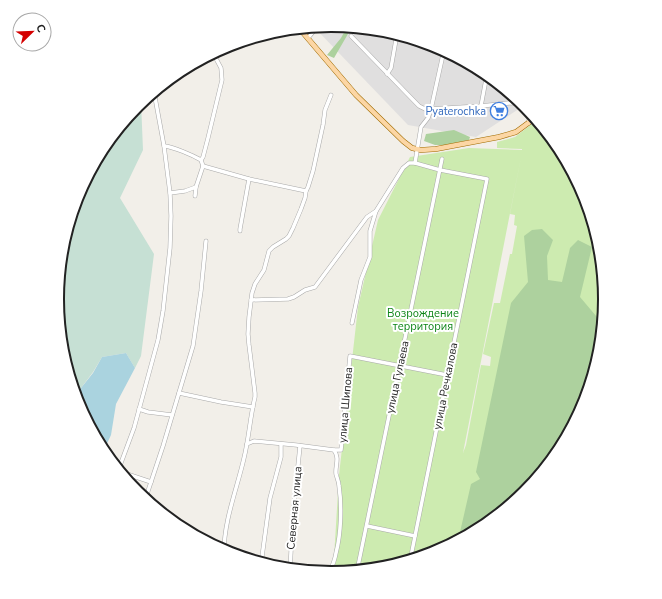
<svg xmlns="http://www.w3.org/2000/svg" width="662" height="599" font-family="'Nunito Sans',sans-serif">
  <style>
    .residential { fill: #e0dfdf }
    .grass { fill: #cdebb0; fill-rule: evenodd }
    .forest { fill: #add19e }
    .wetland { fill: #c6e0d4 }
    .water { fill: #aad3df }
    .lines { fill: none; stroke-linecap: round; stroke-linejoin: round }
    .minor-casing { stroke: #a9a9a9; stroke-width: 4.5 }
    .major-casing { stroke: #a06b00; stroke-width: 5.5 }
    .minor { stroke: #fff; stroke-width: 3.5 }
    .major { stroke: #fcd6a4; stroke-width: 4.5 }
    .labels { text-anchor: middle; stroke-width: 4; stroke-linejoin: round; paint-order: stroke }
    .shop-label { font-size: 11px; fill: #366cbe; stroke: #fff; text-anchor: end }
    .park-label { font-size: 11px; fill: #0c8416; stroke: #fff }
    .street-label { font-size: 11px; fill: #222; stroke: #fff }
    .rim { fill: none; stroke: #222; stroke-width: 2 }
  </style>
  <rect width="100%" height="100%" fill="#f2efe9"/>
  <!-- residential -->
  <path class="residential" d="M331,25L385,30L436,46L484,71L525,105L476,137L408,125L314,27Z"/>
  <!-- grass -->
  <path class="grass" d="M537,120L559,147L585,195L600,246L605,300L600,353L585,405L559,452L525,494L483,528L446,548L447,543H445L444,549L436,553L384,569L333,574L339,475L358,307L378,220L410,157L469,148L522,150V149L497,148V142L515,137ZM522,152L510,214L515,215L514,225L517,226L512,254H510L500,303H494L483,354L491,357L490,366L481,365L466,445L463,453Z"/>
  <!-- forest -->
  <g class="forest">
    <path d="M347,27H352L334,58L327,55L341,38Z"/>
    <path d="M454,130L470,137L469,140L446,145H435L424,141L426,134Z"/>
    <path d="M542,229L553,240L547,256L548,280L562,282L570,248L578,240L592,247L580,297L602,323L603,328L600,353L585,405L559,452L525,494L483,528L458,541L471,484L480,479L476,472L511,303L528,282L524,236L532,230Z"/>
  </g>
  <!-- wetland -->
  <path class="wetland" d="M141,102L143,150L120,198L154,254L141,356L135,368L126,353L102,357L93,372L81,388L76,400L62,353L57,299L62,246L77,194L103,147L137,105Z"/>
  <!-- water -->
  <path class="water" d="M126,353L135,368L116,404L111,435L103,452L77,404L76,400L81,388L93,373L102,357Z"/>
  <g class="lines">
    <defs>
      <g id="minor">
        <path d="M351,36L419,106L425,109H431L481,106L487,74"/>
        <path d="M308,38L313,32L316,27"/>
        <path d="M387,74L391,68L397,34"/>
        <path d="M481,106L509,103H523"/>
        <path d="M529,123V110"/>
        <path d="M164,146C174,147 192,155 201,160"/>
        <path d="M203,166L249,179L306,191"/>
        <path d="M170,193L185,191L196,187"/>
        <path d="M195,196L196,187L203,166L201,160L203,157L208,138L222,80L221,68L213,53"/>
        <path d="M240,231V229L249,179"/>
        <path d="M251,300L288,299L294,297L305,290L315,287L367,217L376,211"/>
        <path d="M352,323L361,280L370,257V231L376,211L403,168L409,163H415"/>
        <path d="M179,393L221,402L253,407"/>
        <path d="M139,409L148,412L172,415"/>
        <path d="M247,444L254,441L296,445L334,450H341L350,356L447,375"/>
        <path d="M151,482L118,471L134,428L158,340L163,311L170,248L171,216L170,193L164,146L154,92"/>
        <path d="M145,500L163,446L193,346L201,291L206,241"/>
        <path d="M367,526L415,536"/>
        <path d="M224,552C224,520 237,489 244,458C249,438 250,417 255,397V393L249,345L248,334L249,317L252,293L255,284L264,270L269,251L273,247L286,239L289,236L293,228L301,209L305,198L306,191L308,187L313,171L323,125L325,110L331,95"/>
        <path d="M410,561L487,179L440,170L415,163L421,127L428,118L431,109L444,50"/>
        <path d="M261,564L270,498L281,457V444"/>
        <path d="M290,570L293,514L300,446"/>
        <path d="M357,571L442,159"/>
        <path d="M329,574C332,567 335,560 336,553C341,534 342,506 339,486C339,482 337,478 336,474C335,465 340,459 334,450"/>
      </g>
      <path id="major" d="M299,28L356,95L403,141L412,148L421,150L436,149L499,137L516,132L535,118"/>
    </defs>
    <!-- minor casing -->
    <use href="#minor" class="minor-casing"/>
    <!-- major casing -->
    <use href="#major" class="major-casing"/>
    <!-- minor -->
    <use href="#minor" class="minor"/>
    <!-- major -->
    <use href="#major" class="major"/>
  </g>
  <!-- icons -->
  <defs>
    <symbol id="supermarket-ring" viewBox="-11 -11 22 22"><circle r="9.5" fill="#fff" stroke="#3f7fe0" stroke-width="1.5"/><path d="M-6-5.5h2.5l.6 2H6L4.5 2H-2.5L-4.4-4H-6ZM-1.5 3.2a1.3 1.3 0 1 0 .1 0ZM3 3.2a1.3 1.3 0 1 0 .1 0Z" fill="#3f7fe0"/></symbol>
  </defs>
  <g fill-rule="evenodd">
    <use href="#supermarket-ring" x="489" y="101" width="20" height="20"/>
  </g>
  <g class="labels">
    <!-- shop labels -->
    <g class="shop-label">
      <text x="486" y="115">Pyaterochka</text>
    </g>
    <!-- park labels -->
    <g class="park-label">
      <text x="423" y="317">Возрождение<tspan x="423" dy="13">территория</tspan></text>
    </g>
    <!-- street labels -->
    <g class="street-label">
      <text transform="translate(397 377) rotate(-78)" y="4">улица Гулаева</text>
      <text transform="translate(445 386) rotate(-79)" y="4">улица Речкалова</text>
      <text transform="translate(345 405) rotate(-85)" y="4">улица Шипова</text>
      <text transform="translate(294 508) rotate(-85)" y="4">Северная улица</text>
    </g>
  </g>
  <!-- crop -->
  <path d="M0 0H662V599H0ZM64 299a267 267 0 1 1 534 0a267 267 0 1 1-534 0Z" fill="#fff" fill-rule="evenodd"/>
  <path class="rim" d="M64 299a267 267 0 1 1 534 0a267 267 0 1 1-534 0Z"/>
  <!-- north arrow -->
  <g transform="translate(32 32) rotate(67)"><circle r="19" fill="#ffffff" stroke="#a7a7a7"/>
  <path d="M0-3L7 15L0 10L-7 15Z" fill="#d40000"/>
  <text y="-6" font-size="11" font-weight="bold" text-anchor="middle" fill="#222222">С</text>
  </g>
</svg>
